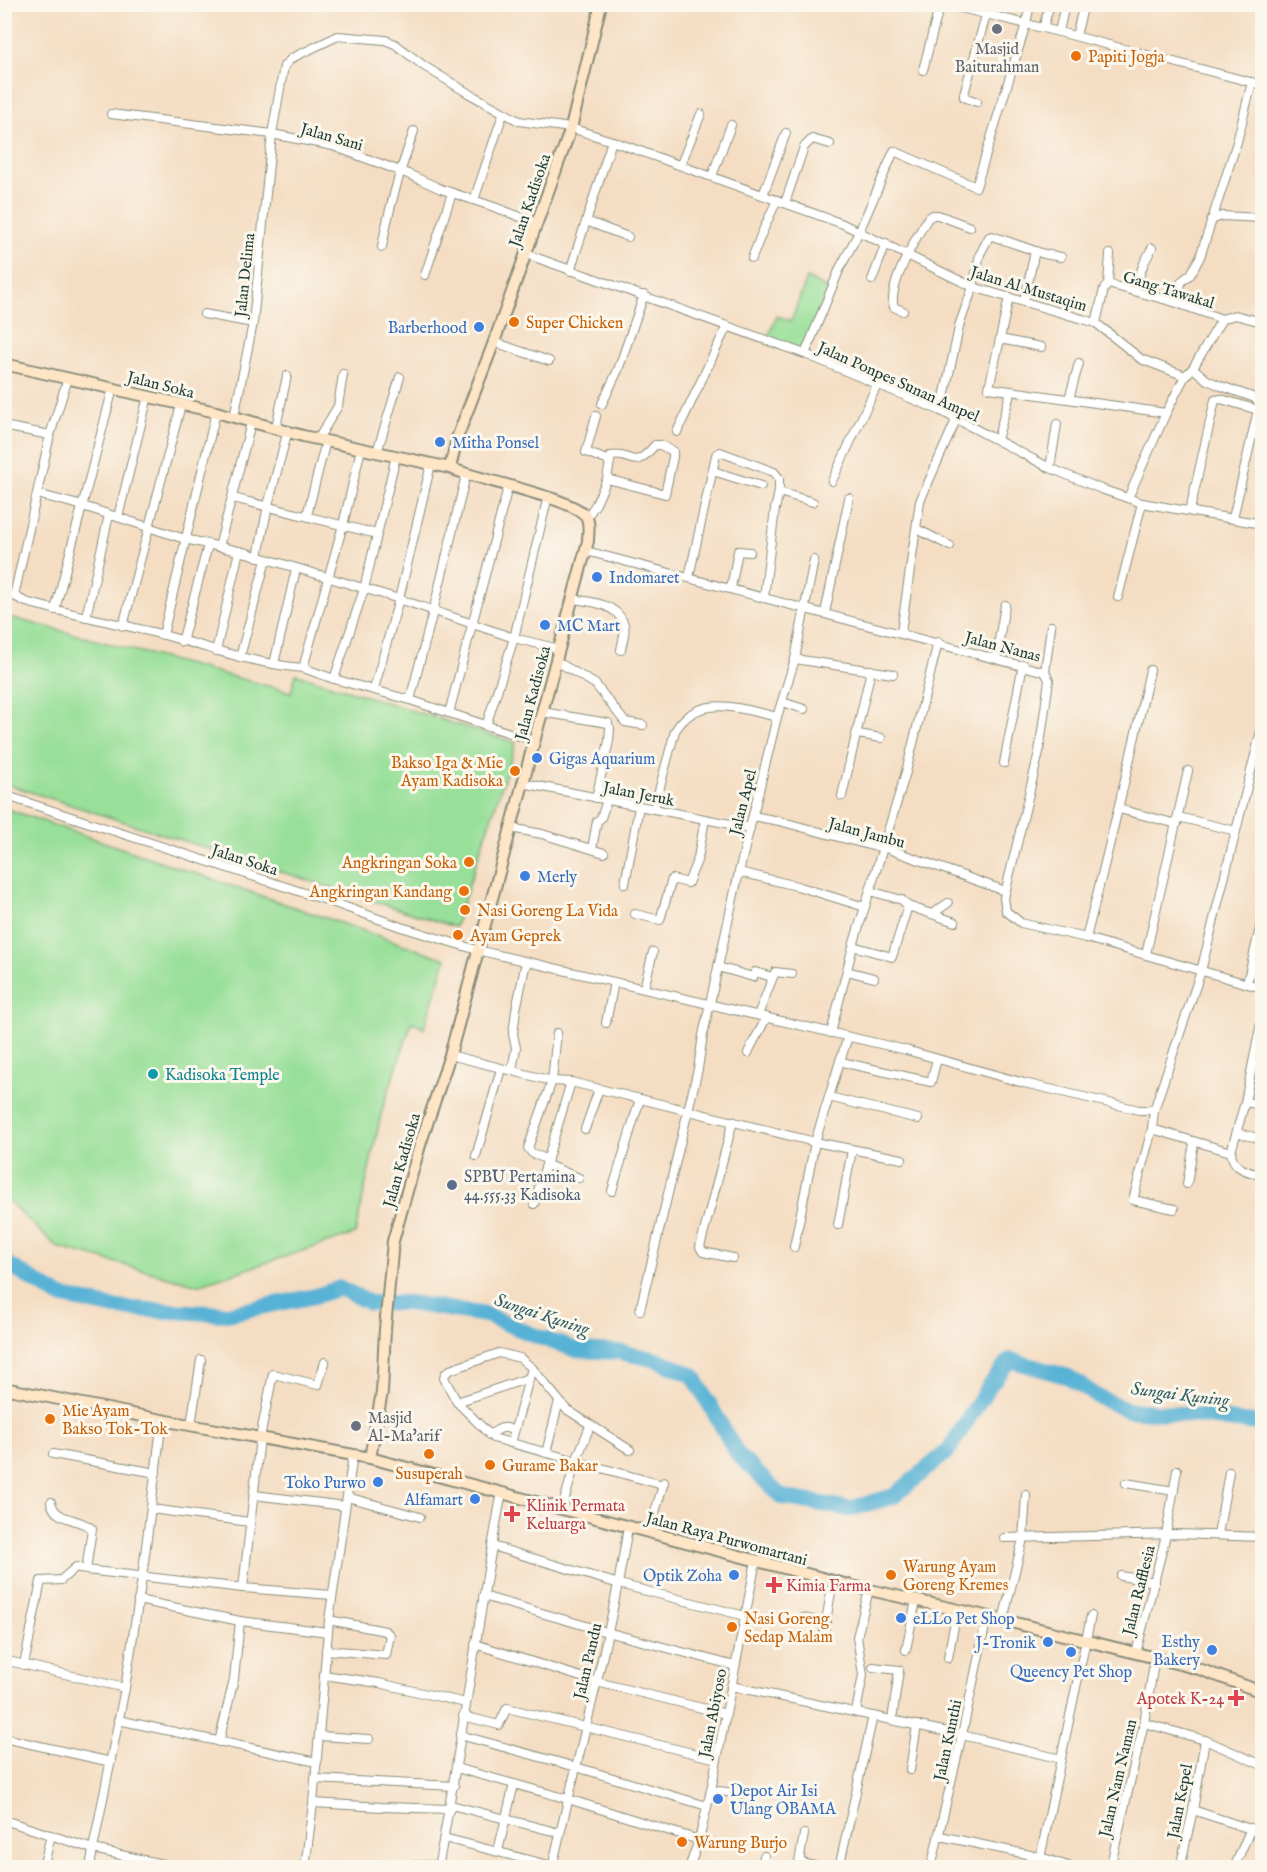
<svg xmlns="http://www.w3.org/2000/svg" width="1267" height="1872" font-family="'IM FELL English',serif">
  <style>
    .green { fill: #98df99; stroke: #5c8e66; stroke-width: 1.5 }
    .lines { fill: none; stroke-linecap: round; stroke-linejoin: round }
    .river { stroke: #58b2d5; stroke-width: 16 }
    .street-casing { stroke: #8a8d7b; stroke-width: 10 }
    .secondary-casing { stroke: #8a8d7b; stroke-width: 14 }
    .street { stroke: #fff; stroke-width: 8 }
    .secondary { stroke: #fde5c5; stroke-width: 10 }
    .worship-dot { fill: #6b7280; stroke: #fbf7ec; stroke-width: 2 }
    .food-dot { fill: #e8710a; stroke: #fbf7ec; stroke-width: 2 }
    .shop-dot { fill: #3f7fe0; stroke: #fbf7ec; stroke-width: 2 }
    .culture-dot { fill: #0f9aa8; stroke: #fbf7ec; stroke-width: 2 }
    .service-dot { fill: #5c6f8a; stroke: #fbf7ec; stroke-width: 2 }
    .health-dot { fill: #e0444e; stroke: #fbf7ec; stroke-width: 2 }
    .labels { text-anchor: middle; stroke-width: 6; stroke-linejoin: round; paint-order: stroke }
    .worship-label { font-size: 16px; fill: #5b616d; stroke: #fbf7ec }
    .food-label { font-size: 16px; fill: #c56008; stroke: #fbf7ec; text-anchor: start }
    .street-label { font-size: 16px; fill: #1f3d34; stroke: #fbf7ec }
    .shop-label { font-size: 16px; fill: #366cbe; stroke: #fbf7ec; text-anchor: start }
    .culture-label { font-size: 16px; fill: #0d838f; stroke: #fbf7ec; text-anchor: start }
    .service-label { font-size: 16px; fill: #4e5e75; stroke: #fbf7ec; text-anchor: start }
    .health-label { font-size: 16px; fill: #be3a42; stroke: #fbf7ec; text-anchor: start }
    .water-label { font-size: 18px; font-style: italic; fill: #306064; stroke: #fbf7ec }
  </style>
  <rect width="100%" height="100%" fill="#fbf7ec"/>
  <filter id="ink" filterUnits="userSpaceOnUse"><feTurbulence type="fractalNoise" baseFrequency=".0167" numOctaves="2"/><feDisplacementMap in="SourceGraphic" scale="12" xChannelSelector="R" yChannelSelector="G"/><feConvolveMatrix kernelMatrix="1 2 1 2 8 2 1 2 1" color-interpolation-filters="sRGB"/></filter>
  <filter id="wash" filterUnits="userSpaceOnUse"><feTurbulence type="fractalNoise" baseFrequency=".008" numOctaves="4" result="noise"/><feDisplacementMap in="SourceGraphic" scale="24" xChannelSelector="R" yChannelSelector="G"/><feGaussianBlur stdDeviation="1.35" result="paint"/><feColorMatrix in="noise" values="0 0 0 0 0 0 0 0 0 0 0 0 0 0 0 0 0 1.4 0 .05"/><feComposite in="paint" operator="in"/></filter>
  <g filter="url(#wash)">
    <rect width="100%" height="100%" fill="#f4ddc2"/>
    <!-- green -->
    <g class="green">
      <path d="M807,278L831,291L805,354L767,339L777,316L791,321Z"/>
      <path d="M5,616L291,692L296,674L516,743L455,927L5,784Z"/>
      <path d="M4,808L446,959L424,1028L412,1022L382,1110L355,1234L198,1285L57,1247L5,1198Z"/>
    </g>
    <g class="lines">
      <!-- river -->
      <path class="river" d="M4,1262L59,1296L115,1308L227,1314L315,1296L340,1288L370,1303H409L486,1315L538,1337L577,1350L620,1352L657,1360L693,1375L738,1455L782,1497L850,1509L894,1496L948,1451L989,1386L1010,1360L1069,1377L1098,1397L1128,1410L1193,1415L1243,1422L1262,1423"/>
    </g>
  </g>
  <g filter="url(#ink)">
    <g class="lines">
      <defs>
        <g id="street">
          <path d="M944,4L1059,32L1262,85"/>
          <path d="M1043,28L1050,4"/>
          <path d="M1059,32L1065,4"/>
          <path d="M1076,36L1084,4"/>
          <path d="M923,70L940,4"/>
          <path d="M977,102L964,97V94L986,15"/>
          <path d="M111,114L272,134L333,146L408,174L441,189L497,208L536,223"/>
          <path d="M681,164L701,114"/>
          <path d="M712,176L731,125"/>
          <path d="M763,195L786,133"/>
          <path d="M474,200L503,114"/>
          <path d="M785,203L804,147L812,139L830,144"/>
          <path d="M1211,220L1222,216L1262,218"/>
          <path d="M586,221L628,237"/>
          <path d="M382,247C389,207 400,170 414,131"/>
          <path d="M526,254L805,354L941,411L1050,468L1101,489L1142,503L1262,524"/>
          <path d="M752,258L761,235L777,200"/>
          <path d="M570,271L612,141"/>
          <path d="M425,275L452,193"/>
          <path d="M872,280L886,243"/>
          <path d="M1108,284L1174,302L1222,319"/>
          <path d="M1134,291L1144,263L1152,248"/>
          <path d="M1009,297L1000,339L1041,347"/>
          <path d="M1024,302L1035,251"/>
          <path d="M1174,302L1182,281L1191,274L1200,257L1237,142L1252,82"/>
          <path d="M903,311L894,307C887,287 917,236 928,218L933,215H938L970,227"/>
          <path d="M204,314L253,323"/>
          <path d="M1096,323L1104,289L1108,284L1110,254"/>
          <path d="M1000,339L989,388L1166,413"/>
          <path d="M494,342L549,361"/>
          <path d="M805,354L840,268L859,232L894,151L976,187L1026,24L1030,4"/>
          <path d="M1193,368L1207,380L1221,386L1255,398L1259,404L1258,410"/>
          <path d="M68,378L50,435L14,596L26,602C70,614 115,623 160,634C208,647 253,664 303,668L343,525L361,449"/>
          <path d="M1069,399L1079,363"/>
          <path d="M602,404L618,370L644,295"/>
          <path d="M941,411L960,323L973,287L980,254L989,237L992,236L1044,254L1061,257"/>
          <path d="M596,416L586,452L609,461"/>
          <path d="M234,417L253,323L272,134L284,66L292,58L338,36L385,40L395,44L424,66L468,93L519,121L571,128L612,141L843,224L973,287L1096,323L1141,359L1185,376"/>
          <path d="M8,427L50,435"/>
          <path d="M276,427L287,376"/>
          <path d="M677,432L727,326"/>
          <path d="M318,439L338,406L343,374"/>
          <path d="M997,440L1011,391"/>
          <path d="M377,452L400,377"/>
          <path d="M1050,468L1057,424"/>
          <path d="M713,471L761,486"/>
          <path d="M832,481L877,385"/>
          <path d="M779,492L813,502"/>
          <path d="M37,494L83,506L185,539L247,553L399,599L514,638L559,649"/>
          <path d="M233,498L377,534"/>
          <path d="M1128,498L1166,413L1185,376L1193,368L1222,319L1235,315L1262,322"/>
          <path d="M1190,510L1215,400L1221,399L1258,410L1233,518"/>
          <path d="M307,515L326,441"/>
          <path d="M118,517L148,396"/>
          <path d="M587,517L596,504L607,479L611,456C634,452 631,473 655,445H660L673,451V457L665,494L607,479"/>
          <path d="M917,529L950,546"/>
          <path d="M219,547L251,423"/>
          <path d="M586,551L1045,672L1049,680L1039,752L1004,898L1006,911L1021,923L1086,938L1262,988"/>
          <path d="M258,557L268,505L288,430"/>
          <path d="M689,577L716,455L720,452L774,472L779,478V492L775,509L764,597"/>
          <path d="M731,588L738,551L750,552"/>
          <path d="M1118,597L1142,503"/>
          <path d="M573,599C590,602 615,603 623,622C627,630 622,642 621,650"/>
          <path d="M55,610L113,388"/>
          <path d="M825,613L849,498"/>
          <path d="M86,617L109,515"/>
          <path d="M123,626L181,405"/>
          <path d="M901,632L920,501L956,420"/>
          <path d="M163,635L216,412"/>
          <path d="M182,642L208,545"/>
          <path d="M216,651L239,551"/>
          <path d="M240,657L266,560"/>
          <path d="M996,657L1005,605"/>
          <path d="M795,659L893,674"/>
          <path d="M556,661L595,684L625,722L643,725"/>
          <path d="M274,664L296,569"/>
          <path d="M303,668L334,679L410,700L534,741"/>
          <path d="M1045,672L1051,626"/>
          <path d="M334,679L364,589L396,456"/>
          <path d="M374,689L399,599L431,464"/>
          <path d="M410,700L433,612L466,475"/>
          <path d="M782,702L804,709"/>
          <path d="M542,712L608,723"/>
          <path d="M449,713L508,487"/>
          <path d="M486,726L514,638L548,496"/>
          <path d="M858,734L881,738"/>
          <path d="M1004,763L1023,664"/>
          <path d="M523,783L750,828"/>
          <path d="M4,795L326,900L401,927L477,950L906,1050L1024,1083L1139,1110H1154L1201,971L1262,727"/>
          <path d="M842,796L871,670"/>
          <path d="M596,798L609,741L610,728"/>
          <path d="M654,809L675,731C698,692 741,709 777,717"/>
          <path d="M1119,809L1177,824"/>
          <path d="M753,816L779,821L872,846L883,847L1005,891"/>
          <path d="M1178,817L1236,831"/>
          <path d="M511,828L542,834L604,853"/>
          <path d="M592,849L597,821L601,818L607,800"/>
          <path d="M739,872L797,886L865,907"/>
          <path d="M625,884L639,807"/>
          <path d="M870,891L902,900L908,906L955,922"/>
          <path d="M635,914L660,920L672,879L688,883L698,858L705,819"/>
          <path d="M932,914L948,903"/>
          <path d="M1086,938C1109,849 1130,760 1150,670"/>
          <path d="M853,946L892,957L908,906"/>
          <path d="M1146,954L1188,771"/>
          <path d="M718,967L753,977L755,972L772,977"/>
          <path d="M847,971L874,978"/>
          <path d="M1247,983L1262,920"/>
          <path d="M644,988L653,952"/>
          <path d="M758,1015L775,972L792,974"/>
          <path d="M1262,1018L1245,1102L1231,1152C1233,1170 1248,1171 1262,1176"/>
          <path d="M606,1023L614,982"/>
          <path d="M831,1033L853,946L906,772L938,642"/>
          <path d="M848,1037L840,1061L850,1064L931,1082L937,1059"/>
          <path d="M748,1053C753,1040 761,1031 766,1017"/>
          <path d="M450,1055L552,1081L571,1082L815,1142L902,1159"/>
          <path d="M512,1070L516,1048L513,1034L516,1010L526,962"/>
          <path d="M829,1097L840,1061"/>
          <path d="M1245,1102L1262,1105"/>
          <path d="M1154,1110L1152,1129L1133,1200L1174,1209"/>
          <path d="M733,1121L700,1247L703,1252L733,1258"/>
          <path d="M585,1129L599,1089"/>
          <path d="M1152,1129L1231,1152"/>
          <path d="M1237,1133L1262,1139"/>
          <path d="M476,1156L501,1069"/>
          <path d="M548,1160L532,1153L528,1148L552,1081L557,1033"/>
          <path d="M547,1165L579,1178"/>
          <path d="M1187,1184L1194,1143"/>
          <path d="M612,1191L640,1099"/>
          <path d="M534,1204L571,1082"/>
          <path d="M838,1225L852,1150"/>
          <path d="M794,1247L815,1142L829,1097L918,1119"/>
          <path d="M640,1310L698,1069L703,1035L739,872L777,717L795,659L814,560"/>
          <path d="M457,1402L529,1378"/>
          <path d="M4,1404L8,1388"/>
          <path d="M191,1425L201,1360"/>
          <path d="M489,1435C499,1429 504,1424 514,1432"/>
          <path d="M511,1443L532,1368"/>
          <path d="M630,1450L566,1409L532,1368L520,1358L499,1353L450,1370L445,1374L444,1378L457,1402L493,1438L663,1485"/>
          <path d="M546,1453L559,1401"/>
          <path d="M53,1454L156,1473"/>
          <path d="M1126,1483L1174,1491"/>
          <path d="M254,1495L345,1506"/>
          <path d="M347,1497L420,1517"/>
          <path d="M51,1502C55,1522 79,1517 92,1529L86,1570L243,1588L332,1595"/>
          <path d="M562,1508L576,1461L590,1426"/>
          <path d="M151,1509L250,1522"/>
          <path d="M649,1532L664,1482"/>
          <path d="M1218,1535L1229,1472"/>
          <path d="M1004,1538L1178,1534L1262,1537"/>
          <path d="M492,1546L619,1584L745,1616"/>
          <path d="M1121,1576L1155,1582"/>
          <path d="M243,1588L260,1438L273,1374L318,1385L325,1362"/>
          <path d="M483,1596L607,1632L735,1666"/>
          <path d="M138,1600L240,1621L328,1632"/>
          <path d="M803,1618L825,1623"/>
          <path d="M1003,1620L1023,1539L1026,1495"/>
          <path d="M823,1638L833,1581"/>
          <path d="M475,1644L597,1682L726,1714"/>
          <path d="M326,1650L386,1655L390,1635L385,1631L329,1620"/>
          <path d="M906,1650L916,1600"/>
          <path d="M1136,1653L1166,1535L1177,1470"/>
          <path d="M948,1658L957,1610"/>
          <path d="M4,1660L125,1688"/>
          <path d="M24,1665L41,1581L61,1580L76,1567L86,1570"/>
          <path d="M873,1667L899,1670L892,1720"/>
          <path d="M324,1675L379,1683L466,1703"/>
          <path d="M731,1686L962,1735L1061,1759"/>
          <path d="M856,1712L863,1675L857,1637L869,1590"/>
          <path d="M463,1716L499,1725L507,1708L717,1759"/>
          <path d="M118,1720L317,1762"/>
          <path d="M1144,1723L1205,1740L1262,1765"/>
          <path d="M460,1735L576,1767L707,1806"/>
          <path d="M319,1736L369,1739"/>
          <path d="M4,1738L111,1762"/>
          <path d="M219,1742L234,1679L240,1621"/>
          <path d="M456,1768L568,1799L699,1840"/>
          <path d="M910,1770L917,1725"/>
          <path d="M315,1779L454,1786"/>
          <path d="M711,1790L742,1794"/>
          <path d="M313,1803L382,1807L450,1809"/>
          <path d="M451,1805L560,1833"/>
          <path d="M1193,1810L1262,1833"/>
          <path d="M4,1820L93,1849L125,1688L142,1578L162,1420"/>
          <path d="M940,1836L1040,1857L1074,1868"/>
          <path d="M444,1838L552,1866"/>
          <path d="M498,1851L514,1784"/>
          <path d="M800,1862L822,1868"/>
          <path d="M388,1866L439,1865"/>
          <path d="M43,1868L51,1835"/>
          <path d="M90,1868L93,1849L181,1868"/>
          <path d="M305,1868L313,1803L329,1620L353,1455"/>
          <path d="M438,1868C462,1743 478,1617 502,1492"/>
          <path d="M552,1868C578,1754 610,1642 628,1527"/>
          <path d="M689,1868L699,1840L711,1790L756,1561"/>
          <path d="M762,1868L764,1856"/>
          <path d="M798,1868L804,1834"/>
          <path d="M839,1868L873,1716"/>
          <path d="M931,1868L962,1735L987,1617"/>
          <path d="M1038,1868L1091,1616"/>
          <path d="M1110,1868L1144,1723L1155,1658"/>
          <path d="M1180,1868L1193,1810L1205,1740"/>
          <path d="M1234,1868L1251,1828"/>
        </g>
        <g id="secondary">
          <path d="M4,364L216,412L303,436L450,468"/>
          <path d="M4,1388L162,1420L370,1458L852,1586L1003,1620L1136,1653L1199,1669L1262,1692"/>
          <path d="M370,1458L382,1392L385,1329L393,1241L420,1145L450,1055L588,541C588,534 590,525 587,518C579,499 474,479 450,468L457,438L494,342L571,128L601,4"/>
        </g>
      </defs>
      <!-- street casing -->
      <use href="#street" class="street-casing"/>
      <!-- secondary casing -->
      <use href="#secondary" class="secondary-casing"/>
      <!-- street -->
      <use href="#street" class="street"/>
      <!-- secondary -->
      <use href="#secondary" class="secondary"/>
    </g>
  </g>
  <!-- markers -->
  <g class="worship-dot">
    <circle cx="997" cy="29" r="6"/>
    <circle cx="356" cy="1426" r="6"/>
  </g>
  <g class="food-dot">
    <circle cx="1076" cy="56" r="6"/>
    <circle cx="514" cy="322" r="6"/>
    <circle cx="515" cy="771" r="6"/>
    <circle cx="469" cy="862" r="6"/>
    <circle cx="464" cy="891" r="6"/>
    <circle cx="465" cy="910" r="6"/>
    <circle cx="458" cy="935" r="6"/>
    <circle cx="50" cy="1419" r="6"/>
    <circle cx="429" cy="1454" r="6"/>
    <circle cx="490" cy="1465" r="6"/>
    <circle cx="891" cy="1575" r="6"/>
    <circle cx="732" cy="1627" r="6"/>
    <circle cx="682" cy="1842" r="6"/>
  </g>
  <g class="shop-dot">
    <circle cx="479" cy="327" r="6"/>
    <circle cx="440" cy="442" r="6"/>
    <circle cx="597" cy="577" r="6"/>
    <circle cx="545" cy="625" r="6"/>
    <circle cx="537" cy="758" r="6"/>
    <circle cx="525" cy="876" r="6"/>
    <circle cx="378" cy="1482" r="6"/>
    <circle cx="475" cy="1499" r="6"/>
    <circle cx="734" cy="1575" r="6"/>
    <circle cx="901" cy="1618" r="6"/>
    <circle cx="1048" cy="1642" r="6"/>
    <circle cx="1212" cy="1650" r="6"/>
    <circle cx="1071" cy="1652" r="6"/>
    <circle cx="718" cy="1799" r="6"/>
  </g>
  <circle class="culture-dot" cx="153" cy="1074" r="6"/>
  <circle class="service-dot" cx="452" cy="1185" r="6"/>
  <g class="health-dot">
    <path d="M509 1505h6v6h6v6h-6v6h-6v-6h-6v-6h6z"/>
    <path d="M771 1576h6v6h6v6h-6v6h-6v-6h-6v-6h6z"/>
    <path d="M1233 1689h6v6h6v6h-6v6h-6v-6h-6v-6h6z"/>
  </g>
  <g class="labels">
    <!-- worship labels -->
    <g class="worship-label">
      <text x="997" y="54">Masjid<tspan x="997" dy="18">Baiturahman</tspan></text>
      <text x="368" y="1423" text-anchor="start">Masjid<tspan x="368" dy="18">Al-Ma'arif</tspan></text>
    </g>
    <!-- food labels -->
    <g class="food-label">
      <text x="1088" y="62">Papiti Jogja</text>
      <text x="526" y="328">Super Chicken</text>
      <text x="503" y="768" text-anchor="end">Bakso Iga &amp; Mie<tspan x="503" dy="18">Ayam Kadisoka</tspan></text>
      <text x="457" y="868" text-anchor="end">Angkringan Soka</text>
      <text x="452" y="897" text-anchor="end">Angkringan Kandang</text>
      <text x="477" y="916">Nasi Goreng La Vida</text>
      <text x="470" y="941">Ayam Geprek</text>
      <text x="62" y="1416">Mie Ayam<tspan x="62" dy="18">Bakso Tok-Tok</tspan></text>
      <text x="502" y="1471">Gurame Bakar</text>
      <text x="429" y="1479" text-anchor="middle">Susuperah</text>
      <text x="903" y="1572">Warung Ayam<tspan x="903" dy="18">Goreng Kremes</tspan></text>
      <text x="744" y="1624">Nasi Goreng<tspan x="744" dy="18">Sedap Malam</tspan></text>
      <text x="694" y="1848">Warung Burjo</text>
    </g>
    <!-- street labels -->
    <g class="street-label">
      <text transform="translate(332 136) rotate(16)" y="6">Jalan Sani</text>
      <text transform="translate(529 200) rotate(-71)" y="6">Jalan Kadisoka</text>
      <text transform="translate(244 275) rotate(-84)" y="6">Jalan Delima</text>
      <text transform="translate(1029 288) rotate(17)" y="6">Jalan Al Mustaqim</text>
      <text transform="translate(1169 289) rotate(17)" y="6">Gang Tawakal</text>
      <text transform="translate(899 381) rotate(24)" y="6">Jalan Ponpes Sunan Ampel</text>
      <text transform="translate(161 384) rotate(14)" y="6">Jalan Soka</text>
      <text transform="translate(1003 646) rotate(15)" y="6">Jalan Nanas</text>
      <text transform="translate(532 693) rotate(-75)" y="6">Jalan Kadisoka</text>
      <text transform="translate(639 793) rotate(11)" y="6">Jalan Jeruk</text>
      <text transform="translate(742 802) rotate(-76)" y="6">Jalan Apel</text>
      <text transform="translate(867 832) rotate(15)" y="6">Jalan Jambu</text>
      <text transform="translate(245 859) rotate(18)" y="6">Jalan Soka</text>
      <text transform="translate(401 1160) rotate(-74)" y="6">Jalan Kadisoka</text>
      <text transform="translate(727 1538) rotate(15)" y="6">Jalan Raya Purwomartani</text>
      <text transform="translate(1138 1590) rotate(-76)" y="6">Jalan Rafflesia</text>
      <text transform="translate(587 1661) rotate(-77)" y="6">Jalan Pandu</text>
      <text transform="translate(712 1713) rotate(-79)" y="6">Jalan Abiyoso</text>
      <text transform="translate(947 1740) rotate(-78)" y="6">Jalan Kunthi</text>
      <text transform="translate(1117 1778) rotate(-77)" y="6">Jalan Nam Naman</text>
      <text transform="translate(1179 1801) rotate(-79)" y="6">Jalan Kepel</text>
    </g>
    <!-- shop labels -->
    <g class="shop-label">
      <text x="467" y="333" text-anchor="end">Barberhood</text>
      <text x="452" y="448">Mitha Ponsel</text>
      <text x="609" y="583">Indomaret</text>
      <text x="557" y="631">MC Mart</text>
      <text x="549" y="764">Gigas Aquarium</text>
      <text x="537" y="882">Merly</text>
      <text x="366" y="1488" text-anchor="end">Toko Purwo</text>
      <text x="463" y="1505" text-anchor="end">Alfamart</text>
      <text x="722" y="1581" text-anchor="end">Optik Zoha</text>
      <text x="913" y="1624">eLLo Pet Shop</text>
      <text x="1200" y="1647" text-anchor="end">Esthy<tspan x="1200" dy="18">Bakery</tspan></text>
      <text x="1036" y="1648" text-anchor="end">J-Tronik</text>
      <text x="1071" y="1677" text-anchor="middle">Queency Pet Shop</text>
      <text x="730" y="1796">Depot Air Isi<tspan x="730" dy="18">Ulang OBAMA</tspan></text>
    </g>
    <!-- culture labels -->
    <g class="culture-label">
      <text x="165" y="1080">Kadisoka Temple</text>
    </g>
    <!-- service labels -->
    <g class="service-label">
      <text x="464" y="1182">SPBU Pertamina<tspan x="464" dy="18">44.555.33 Kadisoka</tspan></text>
    </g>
    <!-- health labels -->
    <g class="health-label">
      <text x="526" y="1511">Klinik Permata<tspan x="526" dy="18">Keluarga</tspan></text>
      <text x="786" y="1591">Kimia Farma</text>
      <text x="1224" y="1704" text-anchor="end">Apotek K-24</text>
    </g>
    <!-- water labels -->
    <g class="water-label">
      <text transform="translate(542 1314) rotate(18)" y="6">Sungai Kuning</text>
      <text transform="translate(1180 1394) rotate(7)" y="6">Sungai Kuning</text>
    </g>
  </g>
  <!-- margin -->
  <rect width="1267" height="1872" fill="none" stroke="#fbf7ec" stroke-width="24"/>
</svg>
